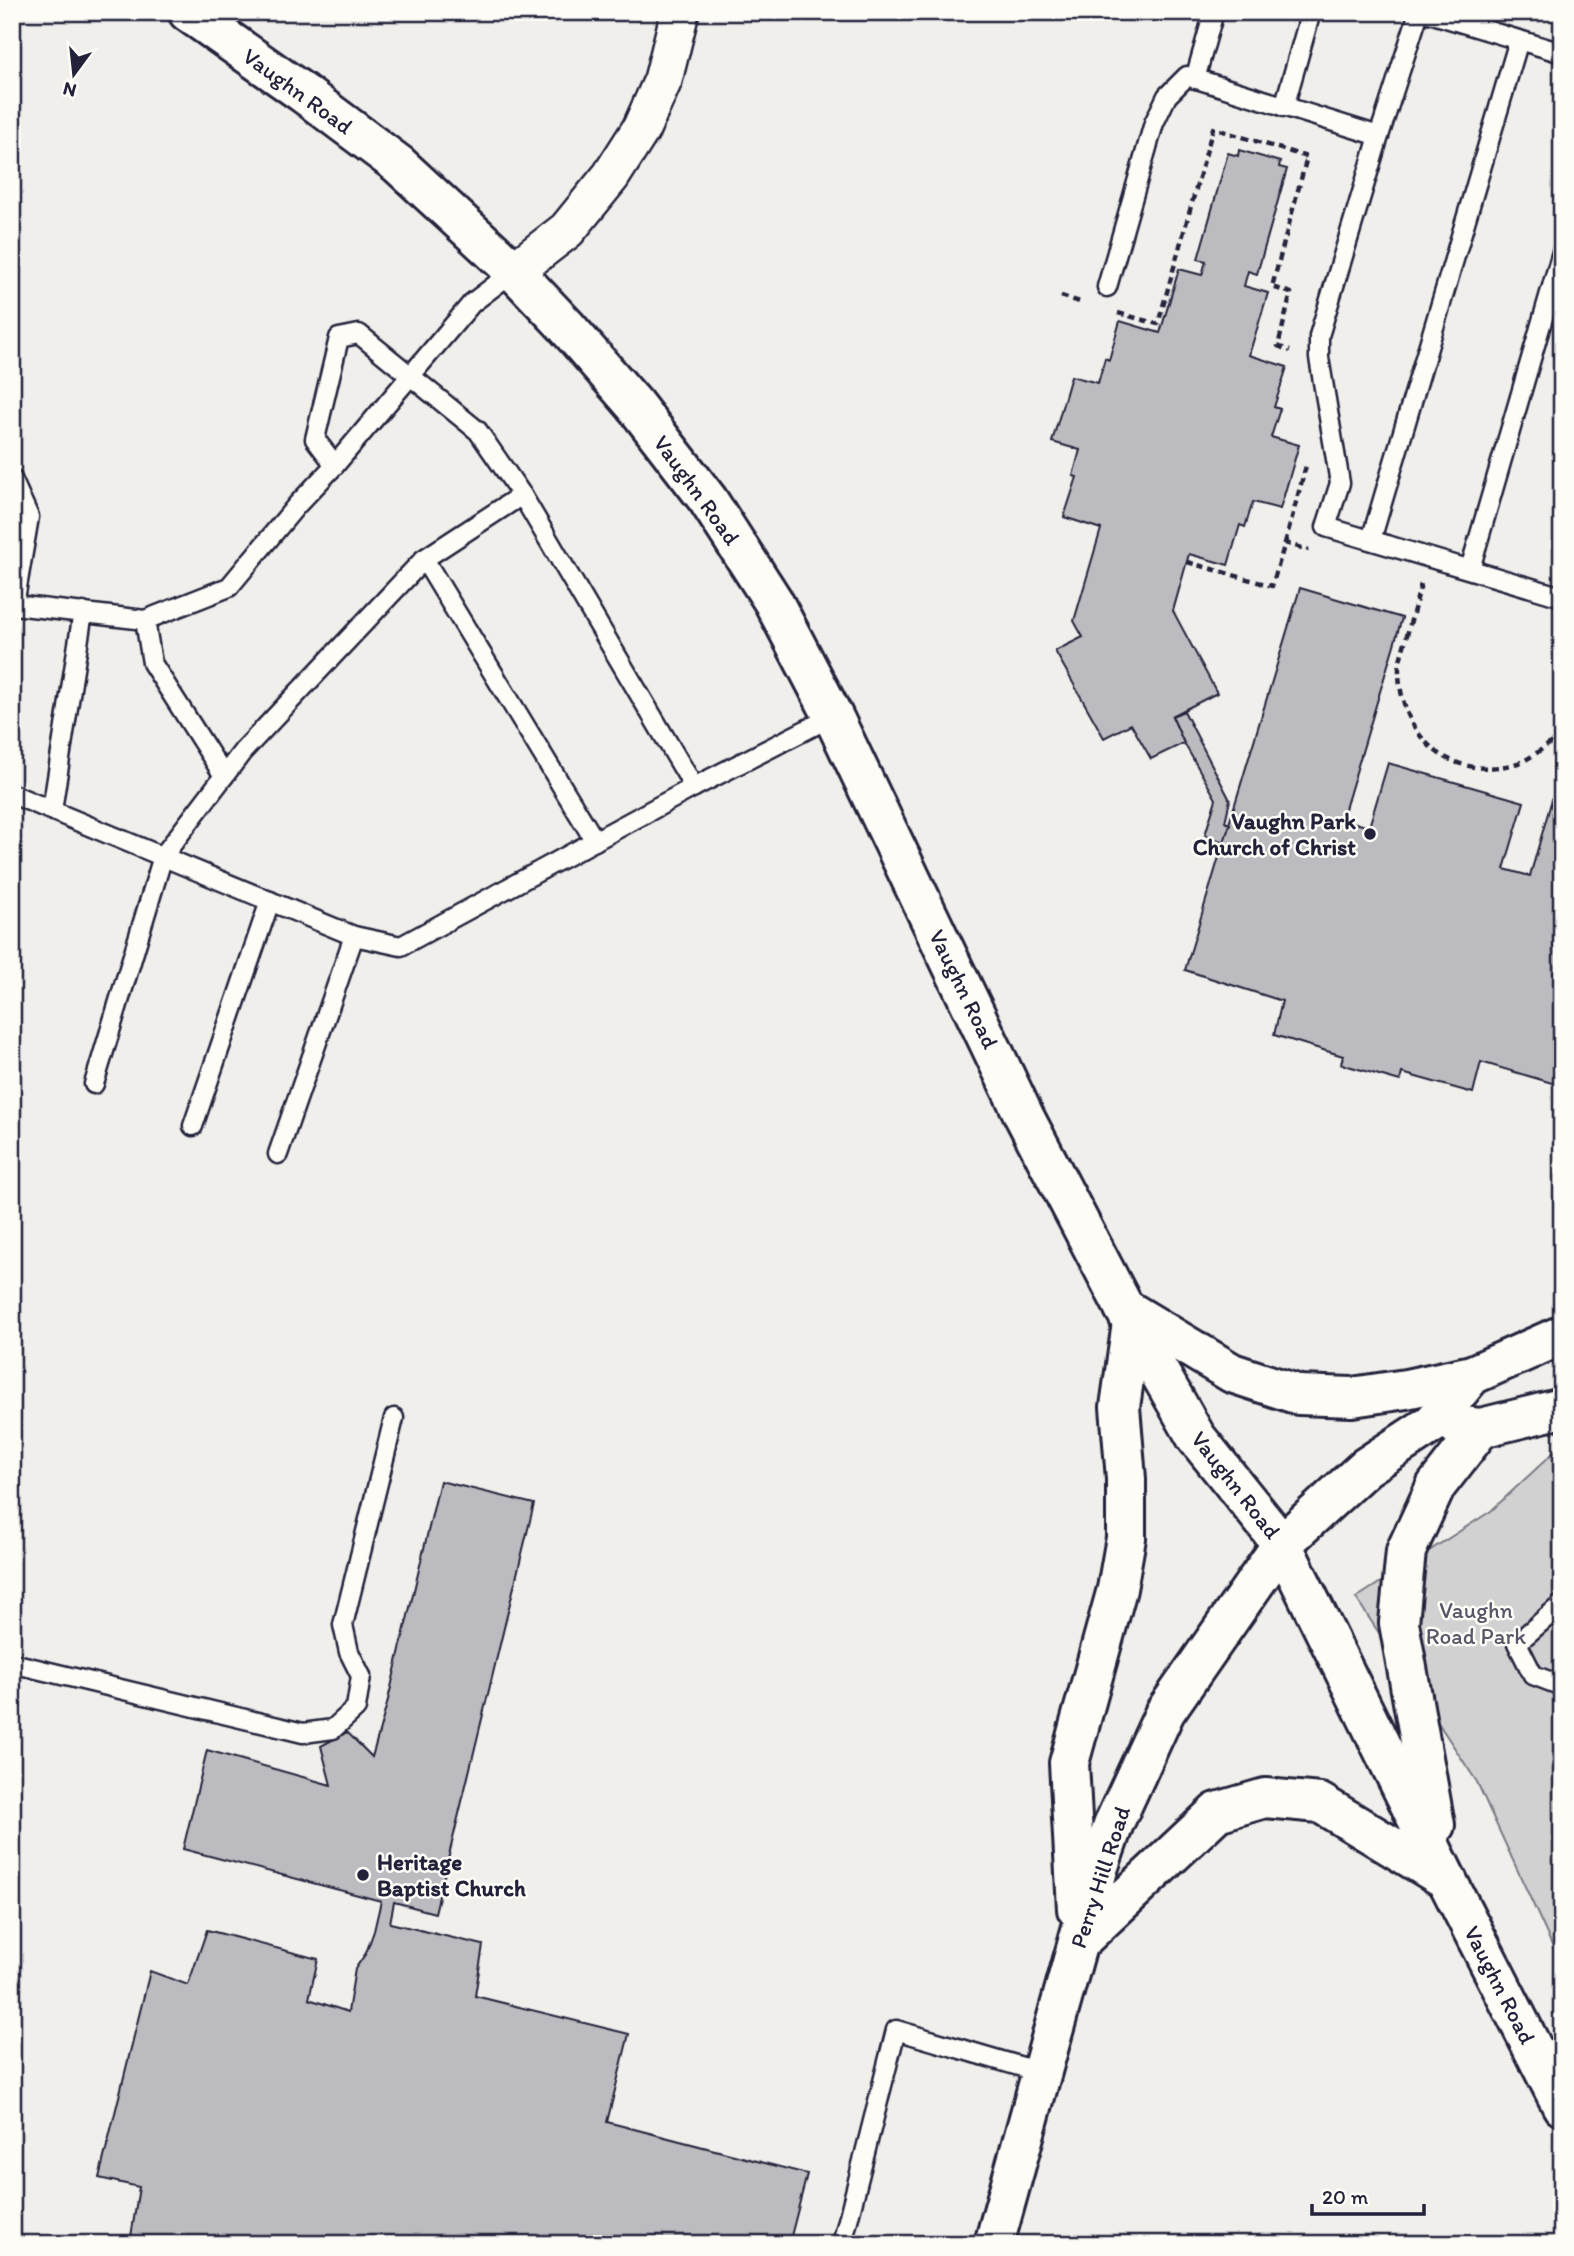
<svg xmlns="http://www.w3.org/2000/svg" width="1574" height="2256" font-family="Itim,sans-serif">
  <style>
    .green { fill: #d2d1d1; stroke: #7a7a86; stroke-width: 2 }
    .building { fill: #bcbcc0; stroke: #22223b; stroke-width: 2 }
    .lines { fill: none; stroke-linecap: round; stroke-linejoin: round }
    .lane-casing { stroke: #22223b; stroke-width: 23 }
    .street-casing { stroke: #22223b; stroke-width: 42 }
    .secondary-casing { stroke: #22223b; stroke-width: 44 }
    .path { stroke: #22223b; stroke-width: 4.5; stroke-dasharray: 7 5; stroke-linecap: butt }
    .lane { stroke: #fdfcf7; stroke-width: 18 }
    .street { stroke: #fdfcf7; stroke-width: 37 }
    .secondary { stroke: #fdfcf7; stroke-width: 38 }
    .poi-dot { fill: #22223b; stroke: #fdfcf7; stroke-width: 2.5 }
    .labels { text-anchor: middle; stroke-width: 5; stroke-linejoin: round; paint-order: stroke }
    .street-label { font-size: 23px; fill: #22223b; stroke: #fdfcf7 }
    .poi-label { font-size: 23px; font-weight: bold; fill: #22223b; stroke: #fdfcf7; text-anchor: end }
    .park-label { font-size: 23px; fill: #575768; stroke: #fdfcf7 }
  </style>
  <rect width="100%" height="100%" fill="#f0efec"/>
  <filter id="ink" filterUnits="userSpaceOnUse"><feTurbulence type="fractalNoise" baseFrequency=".0143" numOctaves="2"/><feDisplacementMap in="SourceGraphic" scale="14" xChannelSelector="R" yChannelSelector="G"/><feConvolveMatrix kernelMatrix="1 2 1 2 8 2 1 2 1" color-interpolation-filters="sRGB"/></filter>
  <g filter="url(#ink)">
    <!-- green -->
    <path class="green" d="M1562,1448V1967L1477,1782L1356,1598L1491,1511L1554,1452Z"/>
    <!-- building -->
    <g class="building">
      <path d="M1239,150L1280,162L1279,167L1287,169L1257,274L1248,271L1244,286L1268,293L1249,355L1287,367L1274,407L1280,409L1271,437L1299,445L1280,509L1253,502L1245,527L1240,525L1228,565L1189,554L1173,611L1217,693L1172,716L1184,743L1151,759L1131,724L1104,738L1055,651L1083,637L1074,621L1101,529L1064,517L1077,477L1073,476L1080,450L1052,442L1071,376L1098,383L1105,358L1109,360L1120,321L1160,333L1179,269L1202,275L1206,261L1198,259L1228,153L1238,156Z"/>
      <path d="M1300,588L1402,618L1342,819L1369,827L1388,763L1524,802L1504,869L1530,876L1562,764V1086L1481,1062L1473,1093L1402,1073L1400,1081L1341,1064L1343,1056L1274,1035L1282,1001L1185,970Z"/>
      <path d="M1184,711L1230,800L1225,822L1230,824L1224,842L1205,835L1216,799L1184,743L1172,716Z"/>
      <path d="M440,1481L534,1504L435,1913L394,1902L390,1923L483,1945L475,1996L629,2034L607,2122L807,2174L789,2244H133L130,2243L139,2187L99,2178L150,1971L188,1985L207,1930L318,1959L309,1999L348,2012L355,1969L366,1953L374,1931L381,1901L183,1849L207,1750L331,1785L321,1746L347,1732L372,1757L387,1704Z"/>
    </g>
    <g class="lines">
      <defs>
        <g id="lane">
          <path d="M1426,12L1562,53"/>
          <path d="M1195,79L1214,12"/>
          <path d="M1284,107L1311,12"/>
          <path d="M1379,136L1419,12"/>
          <path d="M1107,287L1154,123L1167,96L1187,76L1379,136L1319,336V358L1340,483L1326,527L1562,597"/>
          <path d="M335,465L315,439L339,338L359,334L478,431L522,495L694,787"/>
          <path d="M12,479L29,517L14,605L145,620L229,587L297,505L335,465L472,303L514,271"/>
          <path d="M1371,540L1519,40"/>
          <path d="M424,559L595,841"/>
          <path d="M1470,569L1562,252"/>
          <path d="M145,620L152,663L224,776"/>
          <path d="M12,794L354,936L401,946L694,787L833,716"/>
          <path d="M52,810L83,612"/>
          <path d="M94,1084L163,856L243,751L424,559L522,495"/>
          <path d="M193,1126L270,901"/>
          <path d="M278,1154L354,936"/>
          <path d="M1562,1604L1517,1643L1533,1675L1562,1686"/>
          <path d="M12,1663L303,1733L333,1729L356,1708L361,1676L349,1652L343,1625L394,1418"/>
          <path d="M842,2244L896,2030L1043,2073"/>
        </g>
        <path id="street" d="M514,271L567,230L611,176L641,129L663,80L680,12"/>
        <g id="secondary">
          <path d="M188,12L303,93L398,164L514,271L566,326L634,404L708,500L773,601L833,716L1025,1118L1142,1342L1196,1437L1282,1544L1447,1880L1562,2106"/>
          <path d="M1124,1308L1232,1373L1299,1395L1352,1397L1406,1389L1472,1375"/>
          <path d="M1456,1425L1481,1428L1562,1408"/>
          <path d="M1435,1825L1399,1623L1406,1551L1436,1486L1481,1428"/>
          <path d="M1077,1909L1069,1763L1117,1589L1126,1538V1479L1120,1407L1132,1323"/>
          <path d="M1079,1942L1217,1812L1265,1798L1320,1803L1447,1880"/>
          <path d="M994,2244L1099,1866L1114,1823L1165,1712L1282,1544L1366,1467L1433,1423L1472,1375L1562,1335"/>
        </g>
      </defs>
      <!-- lane casing -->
      <use href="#lane" class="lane-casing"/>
      <!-- street casing -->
      <use href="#street" class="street-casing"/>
      <!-- secondary casing -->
      <use href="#secondary" class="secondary-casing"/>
      <!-- path -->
      <g class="path">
        <path d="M1061,296L1083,303"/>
        <path d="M1118,313L1158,324L1213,128L1307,157L1272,287L1291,293L1278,346L1290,351"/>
        <path d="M1285,543L1307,462"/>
        <path d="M1187,562L1272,586L1285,543L1309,550"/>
        <path d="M1421,584L1399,664C1397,733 1447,784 1518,763C1530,760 1547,744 1560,737L1562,730"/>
      </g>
      <!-- lane -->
      <use href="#lane" class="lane"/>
      <!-- street -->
      <use href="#street" class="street"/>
      <!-- secondary -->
      <use href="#secondary" class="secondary"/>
    </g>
  </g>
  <!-- markers -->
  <g class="poi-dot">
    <circle cx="1370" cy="834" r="7"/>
    <circle cx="363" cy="1875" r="7"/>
  </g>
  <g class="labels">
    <!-- street labels -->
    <g class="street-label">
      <text transform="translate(298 91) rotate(36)" y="8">Vaughn Road</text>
      <text transform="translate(697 490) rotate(54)" y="8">Vaughn Road</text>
      <text transform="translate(964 989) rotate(64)" y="8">Vaughn Road</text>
      <text transform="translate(1236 1485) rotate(52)" y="8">Vaughn Road</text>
      <text transform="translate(1100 1877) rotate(-72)" y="8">Perry Hill Road</text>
      <text transform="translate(1500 1985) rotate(63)" y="8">Vaughn Road</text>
    </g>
    <!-- poi labels -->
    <g class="poi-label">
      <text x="1356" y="829">Vaughn Park<tspan x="1356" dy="26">Church of Christ</tspan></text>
      <text x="377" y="1870" text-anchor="start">Heritage<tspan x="377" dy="26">Baptist Church</tspan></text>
    </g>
    <!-- park labels -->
    <g class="park-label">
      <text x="1476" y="1618">Vaughn<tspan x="1476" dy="26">Road Park</tspan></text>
    </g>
  </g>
  <!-- margin -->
  <rect width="1574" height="2256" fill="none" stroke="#fdfcf7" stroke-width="42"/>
  <rect x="21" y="21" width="1532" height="2214" fill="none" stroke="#22223b" stroke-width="2.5" filter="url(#ink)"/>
  <!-- north arrow -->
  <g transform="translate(74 74) rotate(195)" stroke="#fdfcf7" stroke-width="5" paint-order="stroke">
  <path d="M0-5L12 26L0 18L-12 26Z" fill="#22223b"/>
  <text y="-10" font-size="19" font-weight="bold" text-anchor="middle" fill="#22223b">N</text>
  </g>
  <!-- scale -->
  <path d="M1312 2204v10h112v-10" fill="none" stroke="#22223b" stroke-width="3.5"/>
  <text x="1322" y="2204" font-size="21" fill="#22223b" stroke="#fdfcf7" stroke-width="5" paint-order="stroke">20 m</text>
</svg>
